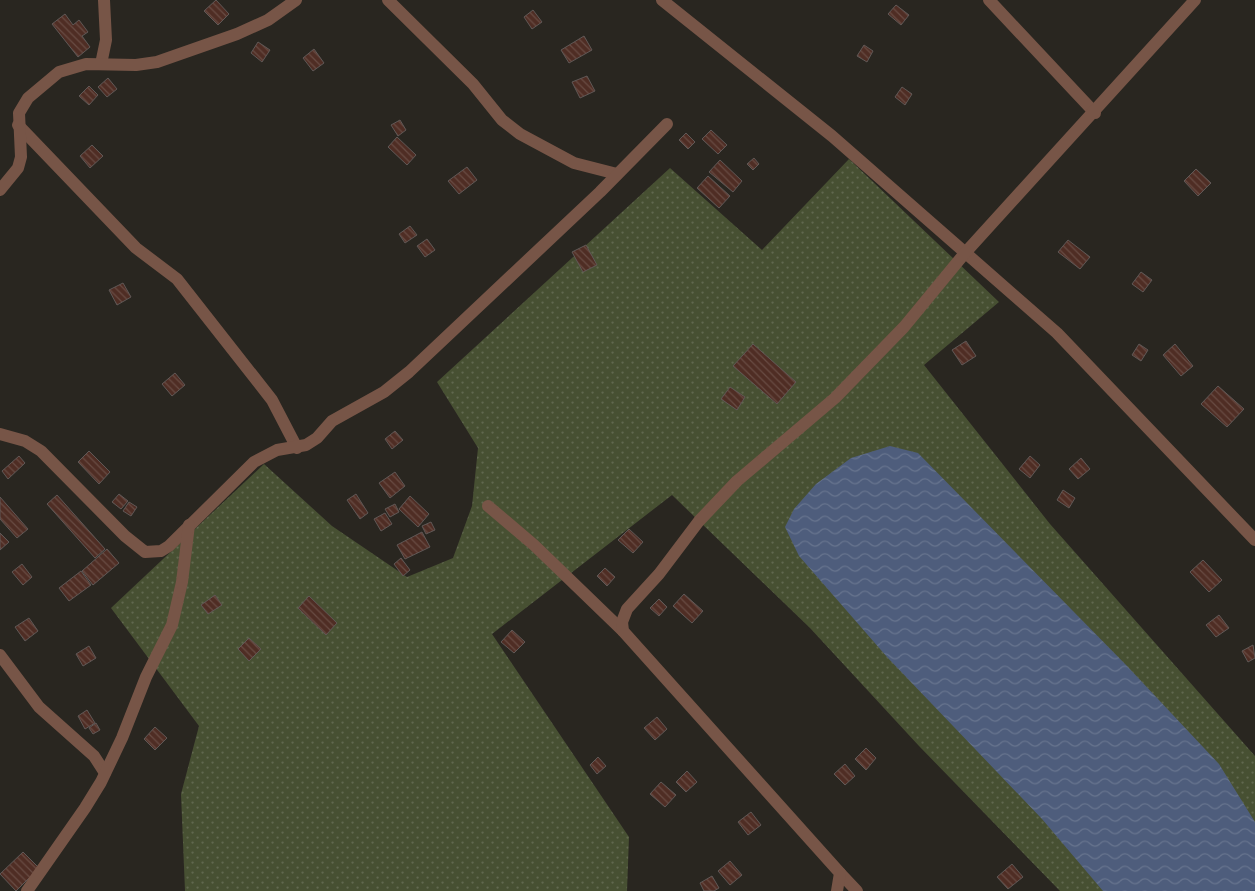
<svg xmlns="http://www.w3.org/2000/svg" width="1255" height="891" font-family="Commissioner,sans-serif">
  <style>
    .grass { fill: url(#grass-dots) }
    .water { fill: url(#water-waves) }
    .building { fill: url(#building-back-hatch); stroke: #605856 }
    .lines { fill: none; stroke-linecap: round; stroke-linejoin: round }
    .street { stroke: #775547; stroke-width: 12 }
  </style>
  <defs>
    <pattern id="grass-dots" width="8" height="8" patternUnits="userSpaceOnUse" patternTransform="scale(1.25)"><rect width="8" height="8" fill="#475032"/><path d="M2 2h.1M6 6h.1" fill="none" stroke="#61684f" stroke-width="1.8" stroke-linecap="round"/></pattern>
    <pattern id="water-waves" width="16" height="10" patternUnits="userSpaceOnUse" patternTransform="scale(1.25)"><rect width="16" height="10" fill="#4e5d7c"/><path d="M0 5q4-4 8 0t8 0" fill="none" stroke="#67748e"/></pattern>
    <pattern id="building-back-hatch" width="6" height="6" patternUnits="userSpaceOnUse" patternTransform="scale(1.25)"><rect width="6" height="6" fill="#4f2d24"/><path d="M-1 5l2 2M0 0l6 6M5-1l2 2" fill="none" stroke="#684b43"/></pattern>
  </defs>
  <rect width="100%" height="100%" fill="#292620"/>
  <!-- grass -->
  <path class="grass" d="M849,159L999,302L924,365L1050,524L1255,756V891H1060L919,746L810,628L672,495L492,634L629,837L627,891H185L181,794L199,726L111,608L264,464L332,526L407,577L453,558L472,506L478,448L437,382L670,168L762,250Z"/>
  <!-- water -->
  <path class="water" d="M890,446L918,453L1127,666L1219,764L1255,822V891H1103L1042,819L887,657L799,556L785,527L794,509L816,484L851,458Z"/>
  <!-- building -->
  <g class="building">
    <path d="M216,0L229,14L218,25L204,11Z"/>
    <path d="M896,5L909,15L901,25L888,14Z"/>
    <path d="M533,10L542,22L532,29L524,17Z"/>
    <path d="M65,14L73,25L79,20L88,32L82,36L90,47L78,57L52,24Z"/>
    <path d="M584,36L592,50L569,63L561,50Z"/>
    <path d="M258,42L270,50L262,62L251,53Z"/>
    <path d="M864,45L873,51L867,62L857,56Z"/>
    <path d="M314,49L324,63L313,71L303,58Z"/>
    <path d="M587,76L595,91L580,98L572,82Z"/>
    <path d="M108,78L117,89L107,97L98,87Z"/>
    <path d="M89,86L98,95L89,105L79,96Z"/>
    <path d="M902,87L912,94L905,105L895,97Z"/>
    <path d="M400,120L406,130L398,136L391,125Z"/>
    <path d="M711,130L727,145L718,154L702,139Z"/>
    <path d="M686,133L695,142L688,149L679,140Z"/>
    <path d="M397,137L416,155L407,165L388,147Z"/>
    <path d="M92,145L103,156L90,168L80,156Z"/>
    <path d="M754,158L759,164L753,170L747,164Z"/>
    <path d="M720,160L742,181L733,192L709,172Z"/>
    <path d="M467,167L477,180L459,194L448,181Z"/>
    <path d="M1196,169L1211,183L1198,196L1184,181Z"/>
    <path d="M708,176L730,196L719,208L697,188Z"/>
    <path d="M410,226L417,235L405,243L399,234Z"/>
    <path d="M427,239L435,250L425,257L417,246Z"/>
    <path d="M1068,240L1090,257L1080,269L1058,252Z"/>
    <path d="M586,245L597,265L583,272L572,252Z"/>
    <path d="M1141,272L1152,280L1143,292L1132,284Z"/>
    <path d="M123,283L131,297L117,305L109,290Z"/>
    <path d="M966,341L976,356L962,365L952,350Z"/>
    <path d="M753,344L796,382L777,404L733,366Z"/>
    <path d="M1139,344L1148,350L1141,361L1132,355Z"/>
    <path d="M1175,344L1193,366L1181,376L1163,355Z"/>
    <path d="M175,373L185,385L172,396L162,384Z"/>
    <path d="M1218,386L1244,409L1227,427L1201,404Z"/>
    <path d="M730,387L745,397L737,410L721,399Z"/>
    <path d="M395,431L403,440L392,449L385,439Z"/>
    <path d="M89,451L110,472L99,484L78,462Z"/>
    <path d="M19,456L25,463L8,479L2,471Z"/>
    <path d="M1030,456L1040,465L1030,478L1019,469Z"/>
    <path d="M1081,458L1090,469L1078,479L1069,469Z"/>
    <path d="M395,472L405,486L390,498L379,483Z"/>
    <path d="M1063,490L1075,498L1069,508L1057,500Z"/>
    <path d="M119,494L128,501L121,509L112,502Z"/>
    <path d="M356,494L368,513L360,519L347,500Z"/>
    <path d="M57,495L105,549L95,558L47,504Z"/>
    <path d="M410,496L429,514L418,527L399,509Z"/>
    <path d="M0,497L28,529L17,538L0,519Z"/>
    <path d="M129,502L137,507L131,516L123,511Z"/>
    <path d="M395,504L399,512L390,517L385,509Z"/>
    <path d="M385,513L392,524L381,531L374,519Z"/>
    <path d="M431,522L435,530L426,534L422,526Z"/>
    <path d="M629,529L643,542L633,553L618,540Z"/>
    <path d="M422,532L430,547L405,559L397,545Z"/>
    <path d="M0,533L9,542L0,550Z"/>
    <path d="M107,549L119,563L93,585L82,571Z"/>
    <path d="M401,558L410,570L403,576L394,564Z"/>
    <path d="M1203,560L1222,580L1209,592L1190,572Z"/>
    <path d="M22,564L32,577L23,585L12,572Z"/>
    <path d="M605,568L615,577L607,586L597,576Z"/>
    <path d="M81,571L91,585L69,601L59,588Z"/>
    <path d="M684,594L703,611L692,623L673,606Z"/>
    <path d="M215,595L222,605L208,614L201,605Z"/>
    <path d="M309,596L337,623L326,635L298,608Z"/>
    <path d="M659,599L667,607L659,616L650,608Z"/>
    <path d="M1219,615L1229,628L1216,637L1206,625Z"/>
    <path d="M29,618L38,631L25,641L15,627Z"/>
    <path d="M512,630L525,642L514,653L501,642Z"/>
    <path d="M249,638L261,649L249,661L238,649Z"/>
    <path d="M1253,645L1255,658L1248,662L1242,651Z"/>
    <path d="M89,646L96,658L83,666L76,654Z"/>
    <path d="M87,710L95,723L85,729L78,716Z"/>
    <path d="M657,717L667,729L655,740L644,728Z"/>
    <path d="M96,723L100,730L93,734L89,728Z"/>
    <path d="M155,727L167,738L155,750L144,739Z"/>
    <path d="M866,748L876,758L866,770L855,759Z"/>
    <path d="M598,757L606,766L597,774L590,765Z"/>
    <path d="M845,764L855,776L845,785L834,774Z"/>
    <path d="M687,771L697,782L686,792L676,782Z"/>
    <path d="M661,782L676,795L665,807L650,794Z"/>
    <path d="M751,812L761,825L748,835L738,822Z"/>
    <path d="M23,852L39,868L16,891L0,874Z"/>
    <path d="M730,861L742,875L730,885L718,871Z"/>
    <path d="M1012,864L1023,877L1008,889L997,877Z"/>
    <path d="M712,876L719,888L714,891H704L700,883Z"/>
  </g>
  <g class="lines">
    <!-- street -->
    <g class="street">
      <path d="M388,0L473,84L502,120L520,134L574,163L617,174"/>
      <path d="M662,0L832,136L1057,333L1255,540"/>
      <path d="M989,0L1095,113"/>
      <path d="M101,64L106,40L104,0"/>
      <path d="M18,125L136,248L177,279L272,400L297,448"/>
      <path d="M0,190L18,168L21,157L19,113L28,98L59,72L86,64L136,65L157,62L237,34L268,20L296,0"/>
      <path d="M0,434L25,441L41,451L125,536L145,552L161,551L169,546L254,462L277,450L306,445L317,438L332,421L384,392L409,372L600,192L667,124"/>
      <path d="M488,506L534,545L623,631"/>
      <path d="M0,655L39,707L94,756L105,773"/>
      <path d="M840,873L857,891"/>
      <path d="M27,891L85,808L101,782L122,738L146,677L172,625L182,582L189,525"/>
      <path d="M837,891L840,873L623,631L622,622L627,609L659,574L699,521L737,481L835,398L904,327L965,253L1195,0"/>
    </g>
  </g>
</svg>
